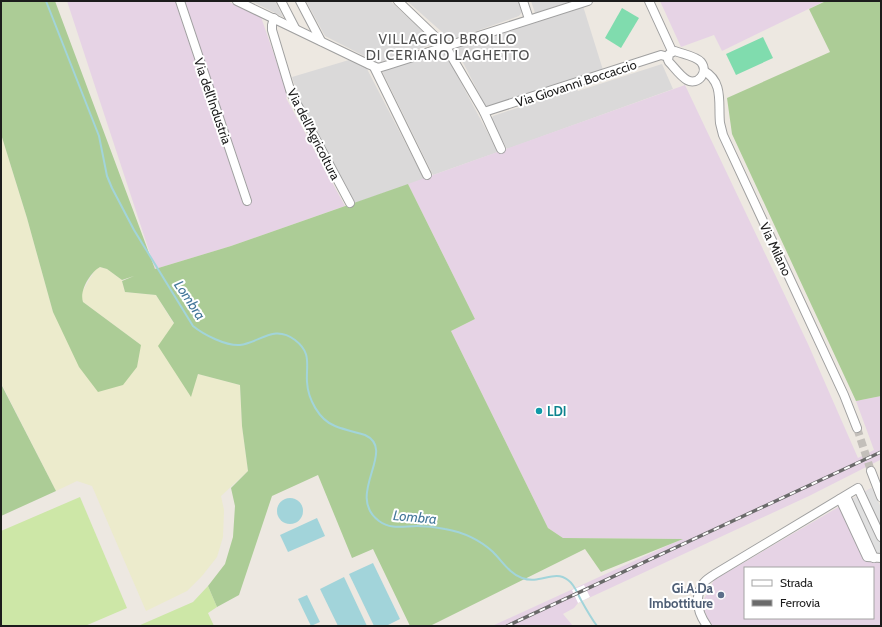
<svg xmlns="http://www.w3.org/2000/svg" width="882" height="627" font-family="Cabin,sans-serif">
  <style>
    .residential { fill: #dad9d9 }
    .industrial { fill: #e6d3e5; fill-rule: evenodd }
    .farmland { fill: #ecebcc }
    .grass { fill: #cde7a7 }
    .forest { fill: #accc96 }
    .pitch { fill: #80dcae }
    .parking { fill: #e0e0e0 }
    .water { fill: #a2d4da }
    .pier { fill: #fff }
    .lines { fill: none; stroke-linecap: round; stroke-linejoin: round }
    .stream { stroke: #a2d4da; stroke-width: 2 }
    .minor-tunnel { stroke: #c3bfba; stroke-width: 8; stroke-dasharray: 8 4; stroke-linecap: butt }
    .minor-casing { stroke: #a0a0a0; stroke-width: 10 }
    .minor { stroke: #fff; stroke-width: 8 }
    .rail-casing { stroke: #6a6a6a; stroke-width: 3.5 }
    .rail { stroke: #fff; stroke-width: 2; stroke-dasharray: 6; stroke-linecap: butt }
    .culture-dot { fill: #0f9aa8; stroke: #fff; stroke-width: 1.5 }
    .service-dot { fill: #5c6f8a; stroke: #fff; stroke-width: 1.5 }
    .labels { text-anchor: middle; stroke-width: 4; stroke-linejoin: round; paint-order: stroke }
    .street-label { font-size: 13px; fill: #1c1c1c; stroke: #fff }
    .culture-label { font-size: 13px; font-weight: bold; fill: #0d838f; stroke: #fff; text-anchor: start }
    .service-label { font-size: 13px; font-weight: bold; fill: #4e5e75; stroke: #fff; text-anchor: end }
    .neighbourhood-label { font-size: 14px; letter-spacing: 1px; fill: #4f4f4f; stroke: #fff }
    .water-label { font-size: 14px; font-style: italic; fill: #45789a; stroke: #fff }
  </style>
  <rect width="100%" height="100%" fill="#ede8e1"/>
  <!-- residential -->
  <g class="residential">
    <path d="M251,1H275L283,17Z"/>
    <path d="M306,1H390L436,43L378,63L325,36Z"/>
    <path d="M407,1H518L522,12L519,16L451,40Z"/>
    <path d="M531,1H573L535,13Z"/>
    <path d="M583,6L603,70L487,109L455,47Z"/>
    <path d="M444,51L498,152L433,175L382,71Z"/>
    <path d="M349,60L366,67L424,179L355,203L299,99L292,77Z"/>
    <path d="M662,64L673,89L507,149L491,120L493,116L511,110L577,89L578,91Z"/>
  </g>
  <!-- industrial -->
  <g class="industrial">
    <path d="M67,1H227L261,17L288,95L286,98L345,206L231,246L155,269Z"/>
    <path d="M660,1H825L722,51L714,35L681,47Z"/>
    <path d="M685,85L808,344L858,458L874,450L856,401L881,396V461L880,460L809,496L578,603L574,608L563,614L573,626H492L682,539L563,538L548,528L451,331L475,319L408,184Z"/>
    <path d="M871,488L881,510V626H713L708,619L704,609V599L714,580ZM745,568H873V618H745Z"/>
  </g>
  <!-- farmland -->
  <path class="farmland" d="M1,134L27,218L53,312L141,345L83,302L81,297L82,292L95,270L100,267L107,269L122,280L125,292L156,295L174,324L190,396L198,374L240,385L242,426L248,471L221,496L224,510L223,537L217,557L202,576L187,591L146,611L92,486L77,481L56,491L1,383Z"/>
  <!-- grass -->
  <g class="grass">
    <path d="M80,497L127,608L85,626H1V531Z"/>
    <path d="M208,586L217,607L208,613L214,626H138L193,602Z"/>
  </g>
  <!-- forest -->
  <g class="forest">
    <path d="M1,1H55L155,269L231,246L408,184L475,319L451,331L548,528L563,538L683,539L601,572L585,549L430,626H410L373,549L352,558L318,475L272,496L239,595L217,607L208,586L225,564L233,537L235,506L231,488L248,471L242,426L240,385L198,374L191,397L158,346L174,323L156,295L125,292L122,281L134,276L122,280L107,269L100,267C91,272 79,290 83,302L141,345L137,367L123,385L98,392L79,367L53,312L27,218L1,134Z"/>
    <path d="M826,1H881V396L856,401L732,134L727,98L830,52L809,9Z"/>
    <path d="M1,384L56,491L1,516Z"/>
  </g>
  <!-- pitch -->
  <g class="pitch">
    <path d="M622,8L639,18L621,48L605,38Z"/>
    <path d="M763,37L773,58L736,75L726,54Z"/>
  </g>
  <!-- parking -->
  <path class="parking" d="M872,488L881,508V553H876L852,499Z"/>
  <!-- water -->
  <g class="water">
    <circle cx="290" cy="511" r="13"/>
    <path d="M317,518L325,536L288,552L280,535Z"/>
    <path d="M373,563L400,619L386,626H374L349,574Z"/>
    <path d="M344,577L367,626H338L320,589Z"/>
    <path d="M307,595L320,622L311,626L298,599Z"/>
  </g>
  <!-- pier -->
  <path class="pier" d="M584,585L590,597L578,603L572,590Z"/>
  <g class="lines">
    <!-- stream -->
    <path class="stream" d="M46,1L99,136L107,176L112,188L134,230L193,326C204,335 226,346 240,345C261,342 274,324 295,340C312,353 306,364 307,382C308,399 319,420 335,426C345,430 355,432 365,435C398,450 344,495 379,521C391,530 404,526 417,526C426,526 436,527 445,529C462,532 480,540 493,552C502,561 510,574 522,578C540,585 554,569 568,580C575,585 577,593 581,600C586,609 591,618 597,626"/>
    <!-- minor-tunnel -->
    <path class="minor-tunnel" d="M857,428L871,471"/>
    <defs>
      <g id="minor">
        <path d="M180,1L247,201"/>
        <path d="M237,1L368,64L378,68L388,65L588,1"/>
        <path d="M281,1L295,28"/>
        <path d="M300,1L321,41"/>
        <path d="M398,1L446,47L484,112L501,149"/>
        <path d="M523,1L529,19"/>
        <path d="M649,1L672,51"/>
        <path d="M274,18L272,25V30L291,93L350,203"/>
        <path d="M675,51C682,54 696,56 701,62C709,72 698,86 687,80C680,76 674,67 669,62L668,60L669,54Z"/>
        <path d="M374,67L427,175"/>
        <path d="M704,71C724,82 718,104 720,123C721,127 722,131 723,135L844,395L857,428"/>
        <path d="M484,112L661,55L668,57"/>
        <path d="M871,471L881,497"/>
        <path d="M846,496L874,558"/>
        <path d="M840,499L867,557L881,558"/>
        <path d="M707,626C698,613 694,598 703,584C705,580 711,577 715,574L858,488L881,537"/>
      </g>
    </defs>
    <!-- minor casing -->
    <use href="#minor" class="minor-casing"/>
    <!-- minor -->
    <use href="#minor" class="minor"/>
    <defs>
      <path id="rail" d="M507,626L881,452"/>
    </defs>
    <!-- rail casing -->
    <use href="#rail" class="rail-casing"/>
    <!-- rail -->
    <use href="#rail" class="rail"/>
  </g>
  <!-- markers -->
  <circle class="culture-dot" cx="539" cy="411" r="4"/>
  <circle class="service-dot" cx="721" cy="595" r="4"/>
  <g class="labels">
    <!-- street labels -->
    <g class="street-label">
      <text transform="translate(576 83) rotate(-18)" y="5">Via Giovanni Boccaccio</text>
      <text transform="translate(213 101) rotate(71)" y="5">Via dell'Industria</text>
      <text transform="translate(314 134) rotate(63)" y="5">Via dell'Agricoltura</text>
      <text transform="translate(776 249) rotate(65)" y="5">Via Milano</text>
    </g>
    <!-- culture labels -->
    <g class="culture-label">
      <text x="547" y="416">LDI</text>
    </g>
    <!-- service labels -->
    <g class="service-label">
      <text x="713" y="593">Gi.A.Da<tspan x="713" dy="15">Imbottiture</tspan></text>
    </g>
    <!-- neighbourhood labels -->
    <g class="neighbourhood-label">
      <text x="448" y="44">VILLAGGIO BROLLO<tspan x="448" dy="16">DI CERIANO LAGHETTO</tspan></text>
    </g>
    <!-- water labels -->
    <g class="water-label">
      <text transform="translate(190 300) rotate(56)" y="5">Lombra</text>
      <text transform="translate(415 517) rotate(5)" y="5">Lombra</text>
    </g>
  </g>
  <!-- border -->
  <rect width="882" height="627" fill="none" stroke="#1c1c1c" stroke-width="4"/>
  <!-- legend -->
  <rect x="744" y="567" width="130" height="52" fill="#ffffff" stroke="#a4a4a4"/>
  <rect x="752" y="580" width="20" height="6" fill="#ffffff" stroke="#a4a4a4"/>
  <text x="780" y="587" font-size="12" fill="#1c1c1c">Strada</text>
  <rect x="752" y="600" width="20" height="6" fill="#6a6a6a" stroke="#a4a4a4"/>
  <text x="780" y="607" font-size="12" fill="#1c1c1c">Ferrovia</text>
</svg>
